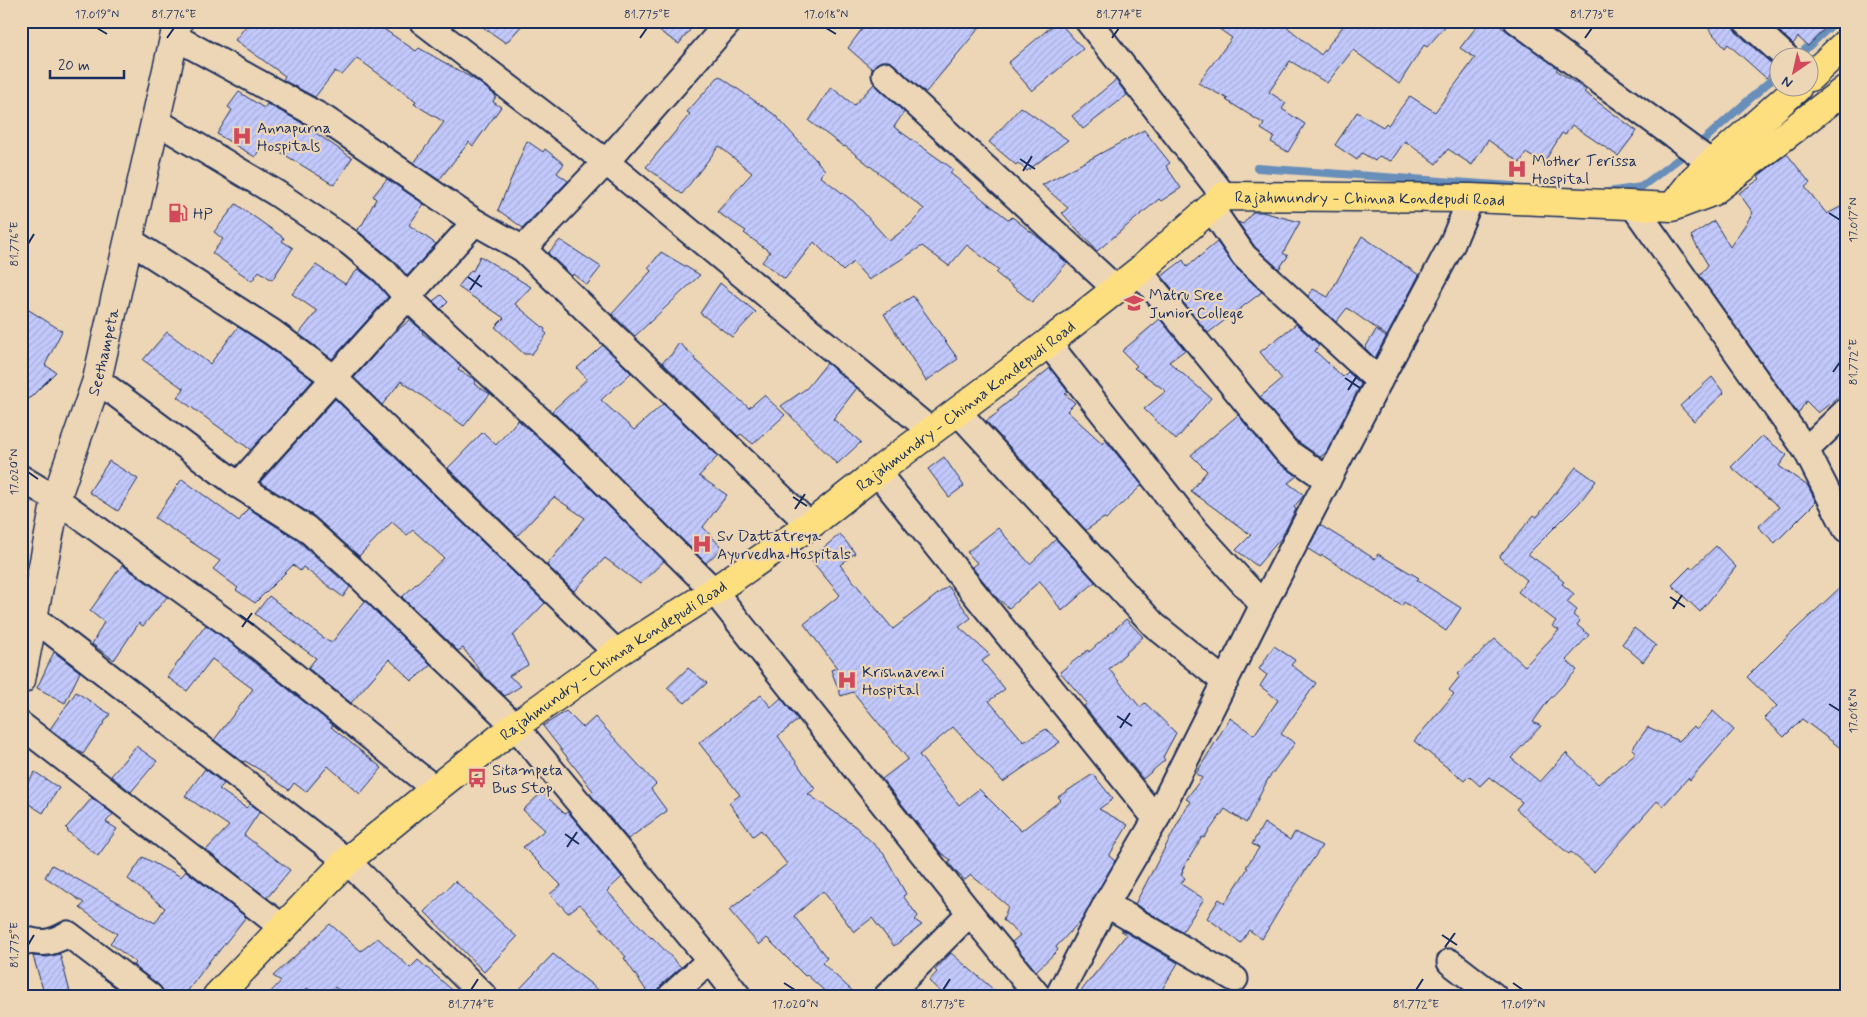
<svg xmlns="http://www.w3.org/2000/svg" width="1867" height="1017" font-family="Mynerve,sans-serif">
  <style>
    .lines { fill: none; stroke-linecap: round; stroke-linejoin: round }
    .stream { stroke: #678eba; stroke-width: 8 }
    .building { fill: url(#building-hatch); stroke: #1b2f5e }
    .minor-casing { stroke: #1b2f5e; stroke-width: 29 }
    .tertiary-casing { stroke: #1b2f5e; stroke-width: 31 }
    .primary-casing { stroke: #1b2f5e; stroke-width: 31 }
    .minor { stroke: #edd6b6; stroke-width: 25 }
    .tertiary { stroke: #edd6b6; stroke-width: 28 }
    .primary { stroke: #fedf80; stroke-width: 28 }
    .ticks { fill: none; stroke: #1b2f5e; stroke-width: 2 }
    .labels { text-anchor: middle; stroke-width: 4.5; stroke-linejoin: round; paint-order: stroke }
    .poi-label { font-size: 16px; fill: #1b2f5e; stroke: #edd6b6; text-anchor: start }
    .street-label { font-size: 16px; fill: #1b2f5e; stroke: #edd6b6 }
    .neatline { fill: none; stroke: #1b2f5e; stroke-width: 2 }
    .ticks-label { font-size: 12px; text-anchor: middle; fill: #1b2f5e }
  </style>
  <defs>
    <pattern id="building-hatch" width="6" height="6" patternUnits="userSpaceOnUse" patternTransform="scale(1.25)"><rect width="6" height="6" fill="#c3c9fb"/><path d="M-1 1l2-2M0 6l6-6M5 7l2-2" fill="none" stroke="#a7adda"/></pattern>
  </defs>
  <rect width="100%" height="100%" fill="#edd6b6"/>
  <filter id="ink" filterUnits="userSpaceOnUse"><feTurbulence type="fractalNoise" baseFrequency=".02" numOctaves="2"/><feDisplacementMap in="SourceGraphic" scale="10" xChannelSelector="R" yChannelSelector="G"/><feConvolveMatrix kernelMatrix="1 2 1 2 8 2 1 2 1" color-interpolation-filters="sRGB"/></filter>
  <g filter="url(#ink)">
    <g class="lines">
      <!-- stream -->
      <g class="stream">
        <path d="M1796,58L1836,21"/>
        <path d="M1257,168L1512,186"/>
        <path d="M1608,192L1641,187L1705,139L1780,72"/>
      </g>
    </g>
    <!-- building -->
    <g class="building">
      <path d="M250,21H372L416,51L419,48L477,81L496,96L493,102L501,107L473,146L469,142L439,180L414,163L444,122L414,104L416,101L357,58L342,75L335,71L315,97L283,80L285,76L235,40Z"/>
      <path d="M474,21H526L506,43Z"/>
      <path d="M644,21H697L679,44Z"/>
      <path d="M868,21H985L926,92L921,89L894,64L889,61H881L875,65L872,69L848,48Z"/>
      <path d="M1058,21L1083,49L1032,91L1008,63Z"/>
      <path d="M1208,21H1280L1321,55L1347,21H1450L1427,47L1424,45L1399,84L1353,50L1327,83L1290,61L1269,92L1286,103L1282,109L1305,124L1288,152L1271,142L1274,137L1261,129L1264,124L1226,100L1228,99L1198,83L1232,38Z"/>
      <path d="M1481,21H1493L1558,68L1556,70L1586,90L1584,92L1637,131L1618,156L1572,125L1565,135L1562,133L1543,164L1526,153L1520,163L1488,140L1472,165L1448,149L1436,164L1405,141L1391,161L1379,156L1375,161L1362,153L1357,160L1335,145L1357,112L1383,127L1386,123L1388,125L1410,96L1435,112L1475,58L1460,48Z"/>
      <path d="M1702,21H1732L1733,26L1736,32L1775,67L1766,78L1728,44L1725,48Z"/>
      <path d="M1768,21H1832L1808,46L1798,37L1793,44Z"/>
      <path d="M719,76L775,115L825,170L820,176L854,202L889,241L910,225L924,209L845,146L844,147L809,121L831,87L854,105L874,84L904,112L894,127L953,169L950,173L1009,220L1012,217L1039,238L1067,263L1032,302L996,273L999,270L967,245L949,266L922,246L869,280L853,262L843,271L814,242L785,279L762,262L770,252L744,233L746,231L717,212L752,173L719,146L682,194L646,167L690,114L687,112Z"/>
      <path d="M1116,80L1127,95L1083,129L1072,116Z"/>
      <path d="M239,92L264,108L267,104L297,120L352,158L334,185L264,142L255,157L217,134L232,110L228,107Z"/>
      <path d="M1021,107L1068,140L1027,171L1018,163L1016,165L989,142Z"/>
      <path d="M1144,130L1170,163L1166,166L1181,188L1161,201L1159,199L1097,251L1062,213L1068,208L1042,185Z"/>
      <path d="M527,141L543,152L545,149L564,164L557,173L568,181L523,228L498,210Z"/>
      <path d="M1787,154L1810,183L1805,187L1827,214L1846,204V390L1818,413L1806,401L1798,414L1700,276L1708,265L1691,236L1714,221L1730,247L1753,213L1739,193L1760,179L1758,176Z"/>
      <path d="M387,179L424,204L409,225L436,244L407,276L394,261L357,230L362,225L376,199L373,196Z"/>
      <path d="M236,204L284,238L282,241L293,248L272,280L259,271L252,281L212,253L223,239L214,232Z"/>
      <path d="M1253,212H1262L1300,222L1283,253L1288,256L1279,269L1255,247L1238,222L1243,224Z"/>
      <path d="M1362,236L1419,275L1387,336L1347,308L1336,322L1308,296L1313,289L1328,297Z"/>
      <path d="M560,240L601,267L587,285L573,274L572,276L548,253Z"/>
      <path d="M1217,242L1234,266L1262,292L1208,333L1162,276L1183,260L1187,267Z"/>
      <path d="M661,252L700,275L635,336L612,314L651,271L648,268Z"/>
      <path d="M480,256L531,287L515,304L545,329L544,331L547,334L532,354H524L495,327L504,318L458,287L471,270L473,271Z"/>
      <path d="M316,265L345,284L358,269L375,282L388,297L332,359L299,334L317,311L292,294Z"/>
      <path d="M720,283L756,312L732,337L700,313Z"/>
      <path d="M441,295L448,302L441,309L433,301Z"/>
      <path d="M913,296L958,359L926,381L884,314Z"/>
      <path d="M21,305L62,331L45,365L56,372L21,407Z"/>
      <path d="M1160,319L1185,350L1169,362L1211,398L1176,440L1144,409L1166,391L1134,368L1137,366L1122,351Z"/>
      <path d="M410,320L423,331L422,333L434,342L461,366L458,370L476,380L474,384L490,394L464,426L401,381L382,405L354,378L394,333Z"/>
      <path d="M1296,324L1319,345L1315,351L1343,377L1348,372L1361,384L1326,453L1320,457L1296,440L1260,397L1282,379L1260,352Z"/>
      <path d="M238,327L264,344L313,380L251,450L177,397L184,389L143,360L167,332L210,364Z"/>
      <path d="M1376,330L1386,337L1375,358L1365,348Z"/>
      <path d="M679,343L695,357L694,359L749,408L764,395L785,415L753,444L741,434L738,436L662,362L671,355Z"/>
      <path d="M603,345L631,373L601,400L634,430L663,404L718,456L699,476L727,495L703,527L722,548L706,563L552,411L587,379L577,368Z"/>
      <path d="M827,363L857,388L833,419L861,442L837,464L781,406L807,388Z"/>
      <path d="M1050,368L1068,392L1065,394L1075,403L1067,411L1103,444L1106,441L1142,485L1106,519L1104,518L1086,530L986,421L999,412L997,411Z"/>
      <path d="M1712,377L1724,393L1694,421L1680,406Z"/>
      <path d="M335,399L545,603L513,636L528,665L509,676L521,686L505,696L483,675L463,648L458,651L402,597L444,558L413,530L407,535L392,522L359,556L314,516L260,482Z"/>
      <path d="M1238,415L1275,460L1297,476L1288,483L1304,495L1294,507L1296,509L1282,537L1257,566L1236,550L1251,535L1191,491L1207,471L1191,455Z"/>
      <path d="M518,420L559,457L664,561L640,584L605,558L574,591L547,565L585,518L554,497L517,536L448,468L483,432L496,445Z"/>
      <path d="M1762,436L1787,455L1779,466L1808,486L1816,502L1775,543L1758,527L1779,507L1731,467Z"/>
      <path d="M944,457L964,486L949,497L928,469Z"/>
      <path d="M109,461L138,479L118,511L89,492Z"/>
      <path d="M1576,467L1596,481L1579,503L1528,554L1559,576L1558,577L1564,582L1562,584L1574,594L1567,602L1577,610L1573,615L1580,621L1577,625L1589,635L1566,660L1577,670L1548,701L1533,722L1541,726L1511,758L1540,782L1566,753L1598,784L1636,753L1632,749L1648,727L1679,741L1694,726L1697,729L1713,711L1734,730L1690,780L1688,778L1663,806L1657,801L1594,872L1571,852L1569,854L1516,809L1522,802L1489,777L1480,786L1469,776L1464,781L1414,741L1454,694L1449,690L1460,676L1458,674L1495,639L1525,666L1559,630L1552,626L1556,621L1518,592L1527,580L1499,557L1534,515L1537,517Z"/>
      <path d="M182,479L239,521L248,508L297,540L350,587L343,597L303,567L300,571L293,565L255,603L236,590L238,588L213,569L220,561L155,518Z"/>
      <path d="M1320,525L1375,559L1378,554L1419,578L1417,580L1461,608L1446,631L1404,602L1402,606L1322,555L1321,557L1308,549Z"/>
      <path d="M998,528L1030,564L1056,539L1095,582L1062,611L1040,581L1009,608L997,598L972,567L977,563L967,552Z"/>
      <path d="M840,534L855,553L840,565L893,629L948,586L971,618L959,627L990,655L982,661L1005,689L989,701L1024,742L1046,729L1060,742L1003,782L953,727L919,755L959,805L979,789L1021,831L1061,800L1058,797L1093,774L1113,799L1099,809L1128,825L1109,856L1115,861L1083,918L1056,947L1058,950L1036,971L1012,942L1020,935L1003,920L1008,906L971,875L965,880L958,874L949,863L951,860L941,853L882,779L908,759L853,692L841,696L831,670L837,668L804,624L840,595L810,559Z"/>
      <path d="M1716,546L1736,567L1700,612L1672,585L1690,567L1692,569Z"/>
      <path d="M122,565L167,597L143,626L139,623L114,660L92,644L104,622L90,611Z"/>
      <path d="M1846,582V752L1802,719L1784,737L1764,718L1777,706L1747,677L1780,644Z"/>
      <path d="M269,596L329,642H332L365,601L431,665L412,681L389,659L351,703L308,668L316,658L255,614Z"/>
      <path d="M1126,619L1143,637L1109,669L1140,707L1145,703L1176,733L1163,757L1165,760L1143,779L1084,706L1087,703L1060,672L1088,650L1089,652Z"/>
      <path d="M206,625L235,646L240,650L239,651L253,661L333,725L331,727L382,768L360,794L328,766L306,792L294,783L289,790L265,773L245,761L243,762L214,740L253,689L212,659L187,691L167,677Z"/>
      <path d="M1634,628L1656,645L1643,662L1622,644Z"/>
      <path d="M1274,646L1295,660L1291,665L1316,683L1281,734L1295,743L1268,779L1246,823L1225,809L1204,838L1202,837L1182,870L1183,871L1181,875L1185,878L1181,884L1204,899L1182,932L1135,904L1186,808L1191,802L1186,799L1202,778L1196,774L1230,718L1254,735L1278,700L1260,686L1267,675L1259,669Z"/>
      <path d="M54,652L80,672L65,703L37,688Z"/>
      <path d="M688,668L707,683L685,703L667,688Z"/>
      <path d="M76,692L110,714L83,754L50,729Z"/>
      <path d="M761,695L771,707L781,698L798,720L778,736L815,789L808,794L856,827L884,854L906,894L903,896L918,916L915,920L922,925L894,946L872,918L854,932L823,891L794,916L827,958L822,963L858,996H830L807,975L805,976L767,938L759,945L729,910L787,864L761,830L753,836L729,803L740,795L699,743Z"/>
      <path d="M566,711L583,728L595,717L656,784L651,789L667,811L628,839L590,794L593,791L543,726Z"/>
      <path d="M136,746L157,761L131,792L111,776Z"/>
      <path d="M205,769L224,784L219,789L246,808L250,804L260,811L244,835L290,870L267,898L206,850L229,826L185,796Z"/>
      <path d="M35,772L59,788L43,813L21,799V792Z"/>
      <path d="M542,792L565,814L568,812L622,877L607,891L651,938L652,937L681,967L661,985L657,996H650L624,958L626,957L580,904L568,913L550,894L561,885L523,847L545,830L523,810Z"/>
      <path d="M92,798L113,814L106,822L117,829L98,856L67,831L68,830L66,828Z"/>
      <path d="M1264,823L1290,840L1295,832L1322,846L1286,899L1262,939L1249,930L1241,943L1207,918L1219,899L1225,903L1248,868L1246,867L1259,848L1252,844Z"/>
      <path d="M143,857L168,871L169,870L181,877L186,871L246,917L215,956L214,955L184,996H164L163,990L159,985L133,965L136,963L110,943L117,934L80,908L84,903L45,877L52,865L155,923L165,908L128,879Z"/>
      <path d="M455,881L517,937L484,972L425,912Z"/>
      <path d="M330,924L361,951L378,938L410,968L418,960L459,996H346L335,987L328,996H318L307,988L300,996H267L281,981L273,976Z"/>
      <path d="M1122,930L1178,963L1158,996H1077L1126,935L1121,931Z"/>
      <path d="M951,953L1001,996H945L929,981L937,972L935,970Z"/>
      <path d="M60,954L71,996H45L33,956L48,957Z"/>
      <path d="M553,954L606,996H513Z"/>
    </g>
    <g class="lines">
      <defs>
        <g id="minor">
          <path d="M422,21L606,162L931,431"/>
          <path d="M1088,21L1224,196"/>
          <path d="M1517,21L1703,157L1710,166"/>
          <path d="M1746,21L1787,58"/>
          <path d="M175,37L325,119L475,222"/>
          <path d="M885,75L1116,289"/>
          <path d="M156,121L276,193L349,242L385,272L407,297L569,447L714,591L970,913L1038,996"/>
          <path d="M1634,207L1806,450L1846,529"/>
          <path d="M1211,208L1244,256L1379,381"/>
          <path d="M129,240L272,332L334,378L617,653"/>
          <path d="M523,249L810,525"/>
          <path d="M1139,271L1286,451L1328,480"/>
          <path d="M1048,343L1195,530L1263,605"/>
          <path d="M97,380L238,485L306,528L353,570L515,726L710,960L738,996"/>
          <path d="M957,411L1154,625L1225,682"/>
          <path d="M1806,450L1846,411"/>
          <path d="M877,472L1156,819"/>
          <path d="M21,478L56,499L244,635L435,789"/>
          <path d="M238,485L475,222L523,249L606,162L730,21"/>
          <path d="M34,618L347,861L484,996"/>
          <path d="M21,725L282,927"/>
          <path d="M1106,904L1235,979"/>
          <path d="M21,938C41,945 50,944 68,934L150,996"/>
          <path d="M1450,962L1494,996"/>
          <path d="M671,996L710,960"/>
          <path d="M887,996L970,913"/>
          <path d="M1058,996L1106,904L1156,819L1263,605L1379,381L1452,244L1471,198"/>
        </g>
        <g id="tertiary">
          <path id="s1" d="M21,680L56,499L97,380L178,21"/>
        </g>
        <g id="primary">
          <path d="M1810,77L1846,43"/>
          <path d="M1673,206L1694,179L1797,88"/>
          <path id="s2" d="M217,996L347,861L435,789L515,726L617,653L714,591L810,525L877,472L1048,343L1139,271L1224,196L1471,198L1672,207L1712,192L1846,89"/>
        </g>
      </defs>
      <!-- minor casing -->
      <use href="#minor" class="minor-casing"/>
      <!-- tertiary casing -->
      <use href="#tertiary" class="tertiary-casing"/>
      <!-- primary casing -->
      <use href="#primary" class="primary-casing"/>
      <!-- minor -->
      <use href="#minor" class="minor"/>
      <!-- tertiary -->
      <use href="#tertiary" class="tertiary"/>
      <!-- primary -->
      <use href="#primary" class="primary"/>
    </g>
  </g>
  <!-- ticks -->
  <path class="ticks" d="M97,28L107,34M826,28L836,34M167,38L174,28M640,38L647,28M1112,38L1119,28M1585,38L1592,28M1020,159L1035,169M1023,171L1032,156M1829,213L1840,220M28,244L34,234M468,277L482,287M470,290L480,275M1833,372L1840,362M1345,378L1360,388M1348,390L1357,376M28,472L38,479M793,497L807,506M795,509L805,494M1670,597L1685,607M1673,609L1682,595M240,615L254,625M242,627L252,613M1829,704L1840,711M1117,716L1132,726M1120,728L1130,713M565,834L579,844M567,847L577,832M1442,935L1457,945M28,945L34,935M1445,947L1455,933M784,983L795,990M1513,983L1523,990M471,990L478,979M943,990L950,979M1416,990L1423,979"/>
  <!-- icons -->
  <defs>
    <symbol id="hospital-bare" viewBox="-9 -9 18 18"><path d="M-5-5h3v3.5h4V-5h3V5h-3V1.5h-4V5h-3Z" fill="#d1495b" stroke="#edd6b6" stroke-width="2.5" paint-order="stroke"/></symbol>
    <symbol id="fuel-bare" viewBox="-9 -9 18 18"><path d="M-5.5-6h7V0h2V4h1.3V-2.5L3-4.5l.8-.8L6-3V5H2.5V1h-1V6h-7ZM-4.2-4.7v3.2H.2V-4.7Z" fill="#d1495b" stroke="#edd6b6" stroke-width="2.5" paint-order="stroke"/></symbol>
    <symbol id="university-bare" viewBox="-9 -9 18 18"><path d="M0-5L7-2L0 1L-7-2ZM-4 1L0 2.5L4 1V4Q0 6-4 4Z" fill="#d1495b" stroke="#edd6b6" stroke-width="2.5" paint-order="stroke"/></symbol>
    <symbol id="bus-bare" viewBox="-9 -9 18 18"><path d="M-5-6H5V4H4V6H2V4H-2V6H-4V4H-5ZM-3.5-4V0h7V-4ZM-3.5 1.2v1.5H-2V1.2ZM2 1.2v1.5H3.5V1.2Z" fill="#d1495b" stroke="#edd6b6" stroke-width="2.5" paint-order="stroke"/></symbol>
  </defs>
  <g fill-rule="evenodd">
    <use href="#hospital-bare" x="228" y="122" width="28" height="28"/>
    <use href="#hospital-bare" x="1503" y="155" width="28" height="28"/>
    <use href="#fuel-bare" x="164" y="199" width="28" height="28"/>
    <use href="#university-bare" x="1120" y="289" width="28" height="28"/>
    <use href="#hospital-bare" x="688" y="530" width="28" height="28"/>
    <use href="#hospital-bare" x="833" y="666" width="28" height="28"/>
    <use href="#bus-bare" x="463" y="764" width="28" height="28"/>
  </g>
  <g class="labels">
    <!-- poi labels -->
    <g class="poi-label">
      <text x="257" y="133">Annapurna<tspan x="257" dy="18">Hospitals</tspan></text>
      <text x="1532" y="166">Mother Terissa<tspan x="1532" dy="18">Hospital</tspan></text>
      <text x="193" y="219">HP</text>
      <text x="1149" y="300">Matru Sree<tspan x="1149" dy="18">Junior College</tspan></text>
      <text x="717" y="541">Sv Dattatreya<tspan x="717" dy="18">Ayurvedha Hospitals</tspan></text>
      <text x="862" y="677">Krishnaveni<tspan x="862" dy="18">Hospital</tspan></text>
      <text x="492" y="775">Sitampeta<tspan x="492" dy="18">Bus Stop</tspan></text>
    </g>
    <!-- street labels -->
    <g class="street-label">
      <text dy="6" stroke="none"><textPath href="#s2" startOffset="1435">Rajahmundry - Chinna Kondepudi Road</textPath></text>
      <text dy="6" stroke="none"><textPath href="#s1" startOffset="339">Seethampeta</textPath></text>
      <text dy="6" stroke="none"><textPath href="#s2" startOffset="956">Rajahmundry - Chinna Kondepudi Road</textPath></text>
      <text dy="6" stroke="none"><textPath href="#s2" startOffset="521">Rajahmundry - Chinna Kondepudi Road</textPath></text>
    </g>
  </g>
  <!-- margin -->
  <rect width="1867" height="1017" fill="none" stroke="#edd6b6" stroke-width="55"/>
  <!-- north arrow -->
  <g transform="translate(1794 72) rotate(214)"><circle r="24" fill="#edd6b6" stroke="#999393"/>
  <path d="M0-4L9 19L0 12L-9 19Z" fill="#d1495b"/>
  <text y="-8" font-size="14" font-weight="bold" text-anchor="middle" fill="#1b2f5e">N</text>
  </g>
  <!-- scale -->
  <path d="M50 70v8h74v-8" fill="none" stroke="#1b2f5e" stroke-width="2.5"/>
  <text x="58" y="70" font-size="15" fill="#1b2f5e" stroke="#edd6b6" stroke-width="4" paint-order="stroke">20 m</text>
  <rect x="28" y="28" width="1812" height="962" class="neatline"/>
  <g class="ticks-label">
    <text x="97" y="18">17.019°N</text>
    <text x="174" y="18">81.776°E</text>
    <text x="647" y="18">81.775°E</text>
    <text x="826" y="18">17.018°N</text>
    <text x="1119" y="18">81.774°E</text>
    <text x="1592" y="18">81.773°E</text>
    <text transform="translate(1853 220) rotate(-90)" y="4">17.017°N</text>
    <text transform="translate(14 244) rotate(-90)" y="4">81.776°E</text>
    <text transform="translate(1853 362) rotate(-90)" y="4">81.772°E</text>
    <text transform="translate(14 472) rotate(-90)" y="4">17.020°N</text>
    <text transform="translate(1853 711) rotate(-90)" y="4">17.018°N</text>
    <text transform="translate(14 945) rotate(-90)" y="4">81.775°E</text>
    <text x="471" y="1008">81.774°E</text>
    <text x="795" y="1008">17.020°N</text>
    <text x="943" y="1008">81.773°E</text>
    <text x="1416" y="1008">81.772°E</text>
    <text x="1523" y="1008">17.019°N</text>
  </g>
</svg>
